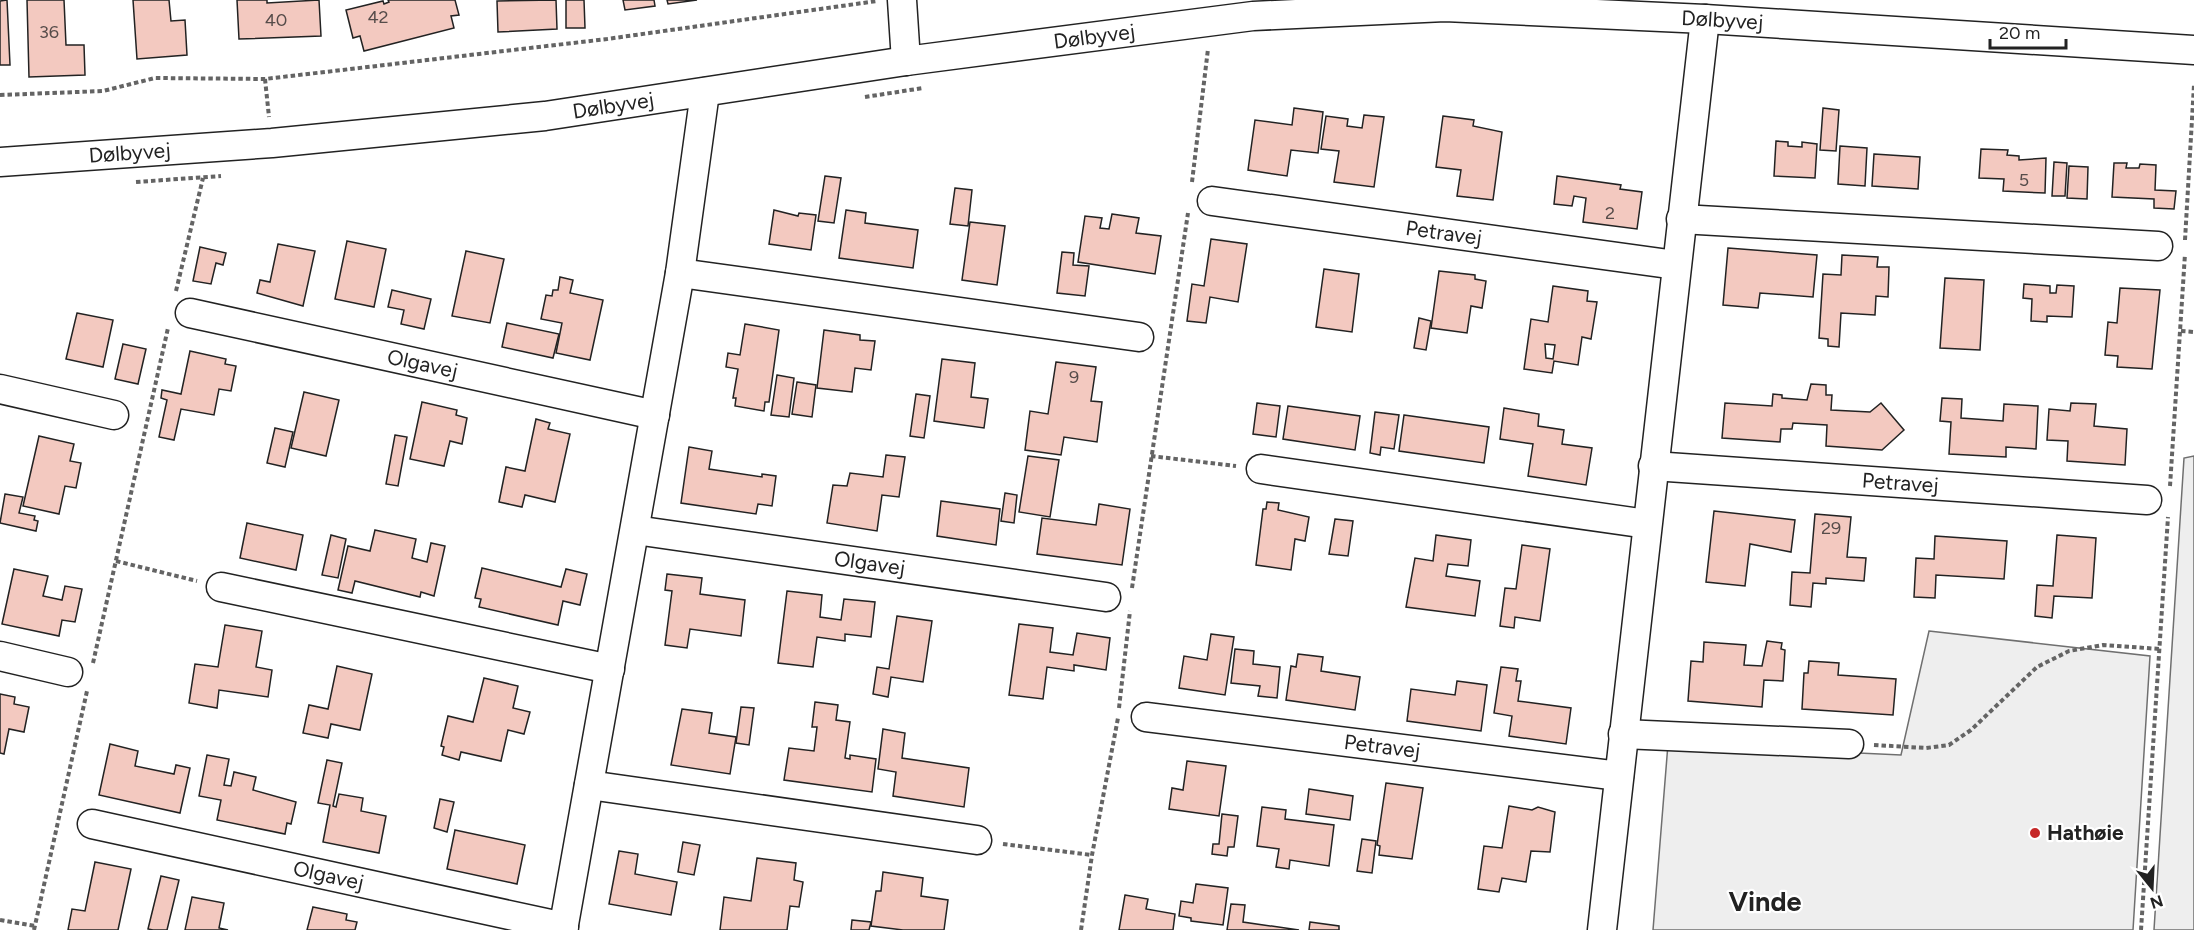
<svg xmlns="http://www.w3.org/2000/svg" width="2194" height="930" font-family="Figtree,sans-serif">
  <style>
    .green { fill: #eee; stroke: #6f6f6f; stroke-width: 1.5 }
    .building { fill: #f3c9c0; stroke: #222; stroke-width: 1.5; fill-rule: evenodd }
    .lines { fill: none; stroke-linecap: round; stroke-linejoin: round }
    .minor-casing { stroke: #222; stroke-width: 31 }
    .path { stroke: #646464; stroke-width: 4; stroke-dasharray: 4.5 3; stroke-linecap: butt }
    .minor { stroke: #fff; stroke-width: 28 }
    .poi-dot { fill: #c62828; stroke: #fff; stroke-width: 2 }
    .labels { text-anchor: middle; stroke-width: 4.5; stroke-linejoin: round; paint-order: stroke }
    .number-label { font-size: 18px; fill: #564c4a }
    .street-label { font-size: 21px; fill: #222; stroke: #fff }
    .poi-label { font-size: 21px; font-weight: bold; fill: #222; stroke: #fff; text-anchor: start }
    .district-label { font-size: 27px; font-weight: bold; fill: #222; stroke: #fff }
  </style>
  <rect width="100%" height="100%" fill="#fff"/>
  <!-- green -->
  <g class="green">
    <path d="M2194,456V930H2154L2184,458Z"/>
    <path d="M1929,631L2150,656L2133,930H1653L1668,744L1901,755Z"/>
  </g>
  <!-- building -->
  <g class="building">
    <path d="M7,0L10,65H0V1Z"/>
    <path d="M27,0H64L66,45H84L85,75L29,77Z"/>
    <path d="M133,0H169L171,21L185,20L187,55L137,59Z"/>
    <path d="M237,0H267V3L319,0L321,36L239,39Z"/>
    <path d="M388,0H455L459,15L451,16L454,28L364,51L360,36L353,38L346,10L383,1L384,4L389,2Z"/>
    <path d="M556,0L557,29L498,32L497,1Z"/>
    <path d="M566,0H584L585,28H566Z"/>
    <path d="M623,0H654L655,6L625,10Z"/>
    <path d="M667,0H697L668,4Z"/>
    <path d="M1294,108L1323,112L1318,153L1291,150L1287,176L1248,170L1255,120L1292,125Z"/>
    <path d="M1823,108L1839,110L1836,151L1820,150Z"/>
    <path d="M1364,115L1384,117L1374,187L1334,182L1339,151L1321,149L1326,116L1348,119L1347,126L1362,128Z"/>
    <path d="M1443,116L1474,120L1473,126L1502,132L1493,200L1457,196L1461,170L1436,167Z"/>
    <path d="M1776,141L1788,142V146L1802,147V142L1817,144L1815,178L1774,176Z"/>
    <path d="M1840,146L1867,148L1865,186L1838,184Z"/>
    <path d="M1981,149L2008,150L2007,155L2019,156V160L2046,158L2045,193L2003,191L2004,179L1979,178Z"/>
    <path d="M1874,154L1920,157L1918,189L1872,186Z"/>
    <path d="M2054,162L2067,163L2065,196H2052Z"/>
    <path d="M2114,163H2127L2126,168H2139L2140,164L2156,165L2155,190L2176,191L2174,209L2154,208V199L2112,197Z"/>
    <path d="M2069,166L2088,167L2087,199L2067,198Z"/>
    <path d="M825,176L841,178L834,223L818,221Z"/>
    <path d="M1557,176L1621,185L1620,189L1642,192L1637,229L1583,222L1586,198L1574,196L1572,206L1554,204Z"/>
    <path d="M955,188L972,190L968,226L950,224Z"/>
    <path d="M774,210L798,216L799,213L816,215L811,250L769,244Z"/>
    <path d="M846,210L866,213L865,223L918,230L913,268L839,258Z"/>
    <path d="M1112,214L1139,218L1136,233L1161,236L1155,274L1078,262L1085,216L1102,218L1100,228L1109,229Z"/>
    <path d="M970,222L1005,226L997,285L962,280Z"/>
    <path d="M1211,239L1247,244L1238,302L1210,297L1206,323L1187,321L1192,284L1204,286Z"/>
    <path d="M347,241L386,249L374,307L335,299Z"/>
    <path d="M278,244L315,251L303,306L257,293L260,280L270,282Z"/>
    <path d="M200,247L226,253L223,265L216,263L211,284L193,281Z"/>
    <path d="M1728,248L1817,255L1813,297L1760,293L1758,308L1723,305Z"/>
    <path d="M466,251L504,259L490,323L452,316Z"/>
    <path d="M1062,252L1074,253L1073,265L1089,266L1085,296L1057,293Z"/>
    <path d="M1842,255L1878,257L1877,267H1889L1888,297L1876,296L1875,315L1841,313L1839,347L1828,346V339L1819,338L1823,274L1841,275Z"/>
    <path d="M1324,269L1359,274L1352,332L1316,327Z"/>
    <path d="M1439,271L1475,275V279L1486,281L1482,308L1471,306L1467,333L1431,328Z"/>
    <path d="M560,277L573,280L570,293L603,300L590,360L556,353L562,323L541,319L546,295L552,296L553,290H558Z"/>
    <path d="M1945,278L1984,280L1980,350L1940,348Z"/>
    <path d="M2024,284L2050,286V293H2056L2057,285L2074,286L2072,317L2047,316V322L2031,321L2032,299L2023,298Z"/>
    <path d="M1553,286L1588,291L1587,301L1597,302L1591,339L1582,337L1578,365L1554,361L1552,373L1524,369L1531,319L1548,322ZM1545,344L1555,345L1553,359L1546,358Z"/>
    <path d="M2120,288L2160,290L2152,369L2117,367L2118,356L2105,355L2108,322L2117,323Z"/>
    <path d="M392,290L431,299L424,329L401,324L404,310L388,307Z"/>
    <path d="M77,313L113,320L103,367L66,359Z"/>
    <path d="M1419,318L1431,321L1426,350L1414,348Z"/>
    <path d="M507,323L559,334L553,358L502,347Z"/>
    <path d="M745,324L779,330L769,402H765L764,411L735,406L736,398H733L738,369L726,367L728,353L740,355Z"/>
    <path d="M824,330L860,335V340L875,341L871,370L855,368L852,392L817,388Z"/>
    <path d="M123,344L146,349L138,384L115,379Z"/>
    <path d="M190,351L226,359L225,364L236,366L231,391L219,389L214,415L181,409L174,440L159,437L167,400L161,398L162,390L181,394Z"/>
    <path d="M942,359L975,363L971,397L988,399L984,428L934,421Z"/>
    <path d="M1056,362L1096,367L1091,401L1102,402L1097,442L1064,437L1061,455L1025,450L1030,411L1048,414Z"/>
    <path d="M777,375L794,378L789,417L771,415Z"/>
    <path d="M797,382L816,385L812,417L792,414Z"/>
    <path d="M1811,384L1826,385V395H1832L1831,410L1870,412L1881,403L1904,430L1882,450L1826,446L1827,425L1793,423L1792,429H1781L1780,442L1722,438L1725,403L1772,406L1773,394L1782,395V398L1807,400Z"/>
    <path d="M304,392L339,400L326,456L291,448Z"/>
    <path d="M916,394L930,396L924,438L910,436Z"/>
    <path d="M1942,398L1962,399L1961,418L2003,421L2004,404L2038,406L2036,449L2006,447V457L1949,454L1951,422L1940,421Z"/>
    <path d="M422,402L457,410L456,415L467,418L462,444L450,441L444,466L410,459Z"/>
    <path d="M1257,403L1280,406L1276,437L1253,434Z"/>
    <path d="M2071,403L2096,404L2094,426L2127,429L2125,465L2067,461L2068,441L2047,440L2049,409L2070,411Z"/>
    <path d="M1288,406L1360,416L1355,450L1283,439Z"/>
    <path d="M1504,408L1539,414L1538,426L1564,430L1562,444L1592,448L1586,485L1528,476L1533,444L1500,439Z"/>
    <path d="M1375,412L1399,415L1394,449L1381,447L1380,455L1370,453Z"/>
    <path d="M1404,415L1489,427L1484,463L1399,451Z"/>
    <path d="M536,419L550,423L548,429L570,434L555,502L525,495L522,507L499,502L506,467L525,471Z"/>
    <path d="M275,428L293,432L285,467L267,463Z"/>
    <path d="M395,435L407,437L398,486L386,484Z"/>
    <path d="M39,436L74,444L70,461L81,463L76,488L65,486L59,514L23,506Z"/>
    <path d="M689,447L712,451L709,469L762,477V474L776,476L772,506L758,504L756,514L681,503Z"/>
    <path d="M886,455L905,457L899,497L882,495L877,531L827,523L833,485L847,486L850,473L883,477Z"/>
    <path d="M1028,456L1059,460L1050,517L1019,512Z"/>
    <path d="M1005,493L1017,495L1014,523L1001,521Z"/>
    <path d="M5,494L23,497L19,513L35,516L34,520L38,521L36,531L0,523Z"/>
    <path d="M941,501L1000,509L996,545L937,536Z"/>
    <path d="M1267,502L1279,503L1278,510L1309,517L1305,541L1295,539L1291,570L1256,565L1263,509H1266Z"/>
    <path d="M1099,504L1130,509L1122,565L1037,554L1042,518L1096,525Z"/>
    <path d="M1714,511L1795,520L1791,552L1750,544L1745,586L1706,582Z"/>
    <path d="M1815,514L1851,517L1847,557L1866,558L1864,581L1826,578V584L1813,583L1811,607L1790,605L1792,572L1810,573Z"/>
    <path d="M1335,519L1353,521L1348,556L1329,554Z"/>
    <path d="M247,523L303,535L296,570L240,558Z"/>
    <path d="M375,530L416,539L412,558L427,562L431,543L445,546L434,596L421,592L420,597L355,581L352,593L338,590L348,546L370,551Z"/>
    <path d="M331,535L346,539L338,578L322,575Z"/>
    <path d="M1436,535L1471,540L1468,566L1448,564L1446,576L1480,581L1475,616L1406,607L1415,558L1433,561Z"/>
    <path d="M2057,535L2096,538L2092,598L2054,596L2052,618L2035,616L2037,585L2053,586Z"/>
    <path d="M1935,536L2007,541L2004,579L1936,575L1935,598L1914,597L1916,558L1934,559Z"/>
    <path d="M1522,545L1550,549L1540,621L1515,617L1514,628L1500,626L1505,588L1516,589Z"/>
    <path d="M482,568L561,587L566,569L587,574L580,605L563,601L558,625L479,607L481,599L475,598Z"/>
    <path d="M14,569L48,576L43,596L62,600L65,586L82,589L75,622L62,620L59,636L2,624Z"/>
    <path d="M667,574L702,578L700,594L745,600L741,636L690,629L687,648L665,645L672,591L665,590Z"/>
    <path d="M787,591L822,595L820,617L841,620L844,599L875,602L871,637L845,634V641L817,637L813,667L778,663Z"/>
    <path d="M897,616L932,621L923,682L891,677L888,697L873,694L877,667L889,669Z"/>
    <path d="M1019,624L1053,628L1050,652L1073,655L1077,633L1110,638L1106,670L1074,665V671L1047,667L1043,699L1009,695Z"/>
    <path d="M225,625L262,631L256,667L272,670L268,697L219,690L217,708L189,703L195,664L218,667Z"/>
    <path d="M1211,634L1234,637L1225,695L1179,688L1184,656L1207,660Z"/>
    <path d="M1767,641L1782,643L1781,649L1785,650L1783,681L1764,680L1762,707L1688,701L1691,661L1703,662L1704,642L1746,645L1744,665L1762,666Z"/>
    <path d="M1235,649L1254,651L1253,664L1280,667L1277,698L1258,696L1260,686L1231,683Z"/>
    <path d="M1298,654L1323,657L1321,671L1360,677L1355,710L1286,700L1291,666L1296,667Z"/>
    <path d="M1809,661L1839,663L1838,675L1896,679L1893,715L1802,709L1804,673H1808Z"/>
    <path d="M337,666L372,674L360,730L331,724L328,738L303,733L309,705L328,709Z"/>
    <path d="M1501,667L1518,669L1516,681H1521L1518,701L1571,708L1566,744L1509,736L1512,716L1494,713Z"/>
    <path d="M484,678L518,686L513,708L530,712L524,734L508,730L501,761L461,752L459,760L442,755L444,747L441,746L448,716L473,722Z"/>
    <path d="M1457,681L1487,685L1481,731L1407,721L1411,689L1455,695Z"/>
    <path d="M0,694L15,697L14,704L29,707L24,732L9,729L4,754L0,753Z"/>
    <path d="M815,702L838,705L836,720L850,722L845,758L850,759V755L876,759L872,792L784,780L789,748L814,751L817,727H812Z"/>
    <path d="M741,707L754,708L749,745L736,743Z"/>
    <path d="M682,709L712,713L709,733L736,737L730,774L671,765Z"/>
    <path d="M883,729L905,733L902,758L969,768L964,807L893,796L896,772L878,769Z"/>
    <path d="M110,744L138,751L135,766L174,774L176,765L190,768L180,813L99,795Z"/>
    <path d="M207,755L229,759L224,785L231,786L234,772L256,777L253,790L296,802L291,824L287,823L285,834L217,820L221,800L199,796Z"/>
    <path d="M327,760L342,763L333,806L336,807L339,794L363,798L361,811L386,816L379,853L323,842L330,805L318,803Z"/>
    <path d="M1187,761L1226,766L1219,816L1169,809L1172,788L1183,790Z"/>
    <path d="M1386,783L1423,788L1412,859L1379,855L1380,846L1377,845Z"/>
    <path d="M1309,789L1353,796L1350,820L1306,814Z"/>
    <path d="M440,799L454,802L447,832L434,828Z"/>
    <path d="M1509,806L1532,810L1538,807L1555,812L1550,852L1531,851L1526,882L1502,878L1499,892L1478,889L1484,846L1502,848Z"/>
    <path d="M1262,807L1286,810L1285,819L1334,825L1329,866L1290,860L1289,869L1276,867L1279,849L1257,846Z"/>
    <path d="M1222,814L1238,816L1234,847H1228L1227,856L1212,854L1213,844H1219Z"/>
    <path d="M455,830L525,845L517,884L447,869Z"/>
    <path d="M1362,839L1376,841L1372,873L1357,871Z"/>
    <path d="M683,842L700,845L694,875L678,872Z"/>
    <path d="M619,851L638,854L635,874L677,882L671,915L609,904Z"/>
    <path d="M757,858L796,863L794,880L803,882L799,907L790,906L787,930H720L724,897L751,901Z"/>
    <path d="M95,862L131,869L118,930H68L72,909L85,911Z"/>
    <path d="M883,872L923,878L921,896L948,900L944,930H903L871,926L876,891H881Z"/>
    <path d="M161,876L179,880L167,930H153L148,929Z"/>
    <path d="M1196,884L1228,888L1223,925L1191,921V918L1179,916L1181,901L1193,903Z"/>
    <path d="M1125,895L1148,899L1146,909L1175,914L1173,930H1119Z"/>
    <path d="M192,897L224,903L219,928L228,930H185Z"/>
    <path d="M1231,904L1245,905L1243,922L1299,930H1227Z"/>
    <path d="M313,907L347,914L346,920L357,922L355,930H307Z"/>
    <path d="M852,920L871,922L869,930H851Z"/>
    <path d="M1310,922L1339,926V930H1309Z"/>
  </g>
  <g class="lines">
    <defs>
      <g id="minor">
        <path d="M902,0L906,61"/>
        <path id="s1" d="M0,162L272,143L545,116L906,61L1253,16L1445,7L1705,19L2194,50"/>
        <path id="s2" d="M1212,201L1676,265"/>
        <path d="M1681,219L2158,246"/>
        <path d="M680,273L1139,337"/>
        <path id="s3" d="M190,313L655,415"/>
        <path d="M0,389L114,415"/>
        <path id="s4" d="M1653,466L2147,500"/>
        <path d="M1261,469L1647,524"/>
        <path id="s5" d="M635,530L1106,597"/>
        <path d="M221,587L610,669"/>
        <path d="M0,656L68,672"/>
        <path id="s6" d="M1146,717L1619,776"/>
        <path d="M1623,734L1849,744"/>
        <path d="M589,785L977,840"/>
        <path id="s7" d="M92,824L564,927"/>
        <path d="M563,930L680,273L705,92"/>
        <path d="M1602,930L1705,19"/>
      </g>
    </defs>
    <!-- minor casing -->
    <use href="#minor" class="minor-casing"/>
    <!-- path -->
    <g class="path">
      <path d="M265,79L269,117"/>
      <path d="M0,95L103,91L155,78L265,79L607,39L877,1"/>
      <path d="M865,97L923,88"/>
      <path d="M136,182L221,176"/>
      <path d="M1192,182L1208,49"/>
      <path d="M2185,240L2194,85"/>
      <path d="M176,291L203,178"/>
      <path d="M2181,331L2194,332"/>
      <path d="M1151,456L1236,466"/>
      <path d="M2170,486L2185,254"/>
      <path d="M116,561L197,581"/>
      <path d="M1132,588L1188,213"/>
      <path d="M93,663L168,328"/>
      <path d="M1119,708L1130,611"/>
      <path d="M1874,745L1926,748L1949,745L1971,730L2037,667L2069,651L2103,645L2160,649"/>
      <path d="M1003,844L1092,855"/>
      <path d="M0,920L35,926"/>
      <path d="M34,930L87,691"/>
      <path d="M1081,930L1092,855L1118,718"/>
      <path d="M2141,930L2168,517"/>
    </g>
    <!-- minor -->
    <use href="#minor" class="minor"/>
  </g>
  <!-- markers -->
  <circle class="poi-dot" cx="2035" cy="833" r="6"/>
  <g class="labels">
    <!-- number labels -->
    <g class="number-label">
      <text x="378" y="23">42</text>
      <text x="276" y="26">40</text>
      <text x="49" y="38">36</text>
      <text x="2024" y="186">5</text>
      <text x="1610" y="219">2</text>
      <text x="1074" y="383">9</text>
      <text x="1831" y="534">29</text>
    </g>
    <!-- street labels -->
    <g class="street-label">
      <text dy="7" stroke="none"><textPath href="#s1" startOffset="1732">Dølbyvej</textPath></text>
      <text dy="7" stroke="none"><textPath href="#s1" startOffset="1102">Dølbyvej</textPath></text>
      <text dy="7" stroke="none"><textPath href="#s1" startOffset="616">Dølbyvej</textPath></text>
      <text dy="7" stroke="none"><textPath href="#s1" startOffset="130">Dølbyvej</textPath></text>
      <text dy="7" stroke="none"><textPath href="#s2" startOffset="234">Petravej</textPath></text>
      <text dy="7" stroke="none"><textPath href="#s3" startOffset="238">Olgavej</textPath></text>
      <text dy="7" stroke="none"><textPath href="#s4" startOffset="248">Petravej</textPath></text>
      <text dy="7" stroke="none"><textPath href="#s5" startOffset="237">Olgavej</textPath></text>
      <text dy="7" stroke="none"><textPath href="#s6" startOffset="238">Petravej</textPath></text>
      <text dy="7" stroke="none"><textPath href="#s7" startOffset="242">Olgavej</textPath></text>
    </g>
    <!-- poi labels -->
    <g class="poi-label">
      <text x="2047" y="840">Hathøie</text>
    </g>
    <!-- district labels -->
    <g class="district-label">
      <text x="1765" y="911">Vinde</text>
    </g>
  </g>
  <!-- north arrow -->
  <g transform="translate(2152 888) rotate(162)" stroke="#ffffff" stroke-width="4.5" paint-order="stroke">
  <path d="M0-4.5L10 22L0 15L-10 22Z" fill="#222222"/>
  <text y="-9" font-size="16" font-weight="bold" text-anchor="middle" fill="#222222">N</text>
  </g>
  <!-- scale -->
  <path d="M1990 39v9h76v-9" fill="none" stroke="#222222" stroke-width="3"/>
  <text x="1999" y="39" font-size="18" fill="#222222" stroke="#ffffff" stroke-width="4.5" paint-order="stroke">20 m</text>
</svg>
